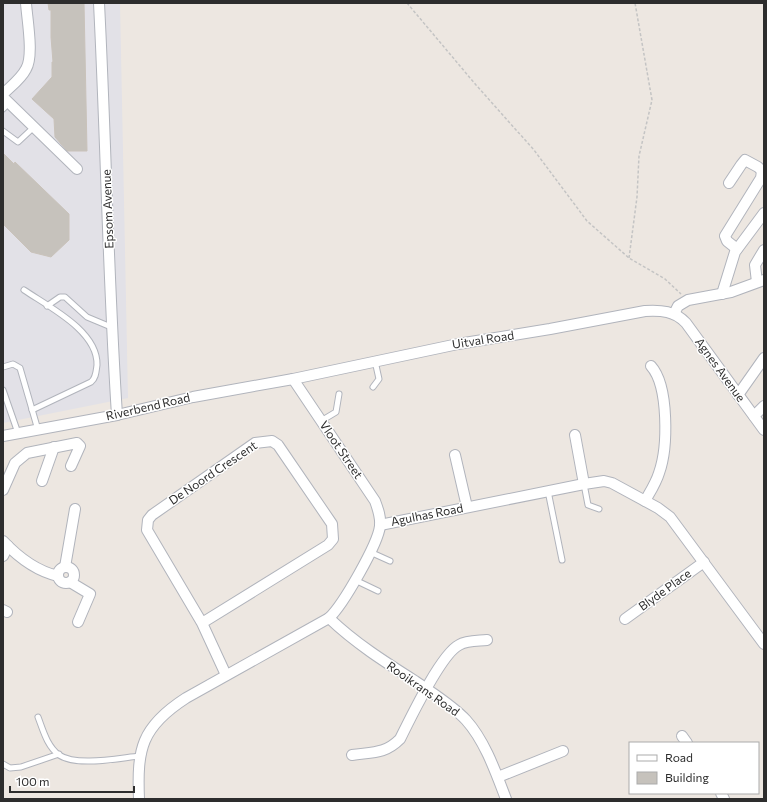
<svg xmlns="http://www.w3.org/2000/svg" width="767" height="802" font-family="Commissioner,sans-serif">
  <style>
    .industrial { fill: #e2e1e7 }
    .building { fill: #c6c2bc; stroke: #c9c2ba }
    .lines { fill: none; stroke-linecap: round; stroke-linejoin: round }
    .service-casing { stroke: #b1b4bc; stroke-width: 7 }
    .minor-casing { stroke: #b1b4bc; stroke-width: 12 }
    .path { stroke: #c4c4c4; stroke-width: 1.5; stroke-dasharray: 3 2; stroke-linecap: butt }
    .service { stroke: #fff; stroke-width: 5 }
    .minor { stroke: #fff; stroke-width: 10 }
    .labels { text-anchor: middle; stroke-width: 3; stroke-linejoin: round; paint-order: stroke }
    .street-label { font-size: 12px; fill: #2d2d2d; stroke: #fff }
  </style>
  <rect width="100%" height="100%" fill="#ede7e1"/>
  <!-- industrial -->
  <path class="industrial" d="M3,3H120L128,398L3,423Z"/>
  <!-- building -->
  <g class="building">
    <path d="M48,3H84L87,151H67L55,137L54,119L32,99L52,77V62H53L51,37V10H49Z"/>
    <path d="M3,153L14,164L15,162L69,214V240L51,257L31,252L3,224Z"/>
  </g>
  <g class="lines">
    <defs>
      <g id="service">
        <path d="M3,109L9,103"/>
        <path d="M3,131L18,142L34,127"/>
        <path d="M24,290C49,307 98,331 97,365C96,372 96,378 91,382L32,410"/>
        <path d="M47,306L60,297H65L87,317L111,327"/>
        <path d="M3,367L13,364L20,368L38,430"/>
        <path d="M373,387L379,379L375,361"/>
        <path d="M3,390L18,433"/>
        <path d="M321,421L336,412L339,394"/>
        <path d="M584,484L588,505L599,509"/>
        <path d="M548,491L562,560"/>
        <path d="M370,552L390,561"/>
        <path d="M355,580L378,591"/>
        <path d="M38,717C43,730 47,746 59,755C77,767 119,758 140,756"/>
        <path d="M3,764L10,768L21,767L59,754"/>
      </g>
      <g id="minor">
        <path d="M99,3C106,140 108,278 117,415"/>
        <path d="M3,94C11,86 21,79 26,69C34,56 27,19 26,3"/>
        <path d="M3,97L77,169"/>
        <path d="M729,183L741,165L745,160L758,167L762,171L761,178L725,236L727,241L737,249"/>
        <path d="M757,282L755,265L764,250"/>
        <path d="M722,294L735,252L764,213"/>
        <path d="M674,314L678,306L688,300L731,292L764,280"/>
        <path d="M738,395L764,358"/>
        <path d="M754,416L764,406"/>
        <path d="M575,435L584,484"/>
        <path d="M3,436L117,415L193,397L293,379L458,344L550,329L645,311C661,310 675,311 686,323L764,430"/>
        <path d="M455,455L467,507"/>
        <path d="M42,481L54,447"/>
        <path d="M3,490L15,463L27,453L77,443L80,446L71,466"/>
        <path d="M645,501C650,492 656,483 659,473C668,448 669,386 651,366"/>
        <path d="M380,525L584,484L604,481L612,483L658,508L670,517L764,644"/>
        <path d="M3,541C18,557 36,571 58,576"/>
        <path d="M3,556L8,546"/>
        <circle cx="66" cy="575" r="8"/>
        <path d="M65,567L75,509"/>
        <path d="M70,582L90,594L78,622"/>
        <path d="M3,610L7,612"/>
        <path d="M329,618C355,643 385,662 415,681C432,693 452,705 466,720C485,741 496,773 506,799"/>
        <path d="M625,619L704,562"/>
        <path d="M202,623L328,545L333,539L332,524L278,445L272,441L255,443L152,515L148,520L147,530L202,623L226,675"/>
        <path d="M682,736L687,743"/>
        <path d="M352,755C373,752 385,754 400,739C410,719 441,654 459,645C467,640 478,641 487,640"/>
        <path d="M498,777L563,751"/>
        <path d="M721,793L724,799"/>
        <path d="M139,799C137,749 141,727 186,698L329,618C343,605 378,544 380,526C381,517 378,509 375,501L293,379"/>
      </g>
    </defs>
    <!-- service casing -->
    <use href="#service" class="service-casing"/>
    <!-- minor casing -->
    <use href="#minor" class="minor-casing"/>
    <!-- path -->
    <g class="path">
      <path d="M407,3L476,85L534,150L587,221L629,258L665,279L681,294"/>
      <path d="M629,258L637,197L639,156L652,100L635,3"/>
    </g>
    <!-- service -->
    <use href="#service" class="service"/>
    <!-- minor -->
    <use href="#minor" class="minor"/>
  </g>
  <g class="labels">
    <!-- street labels -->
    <g class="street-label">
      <text transform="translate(108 209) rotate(-92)" y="4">Epsom Avenue</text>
      <text transform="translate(483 340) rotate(-9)" y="4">Uitval Road</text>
      <text transform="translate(720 370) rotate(54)" y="4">Agnes Avenue</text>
      <text transform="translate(148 407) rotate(-13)" y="4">Riverbend Road</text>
      <text transform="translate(341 450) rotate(56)" y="4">Vloot Street</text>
      <text transform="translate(213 473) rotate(-34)" y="4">De Noord Crescent</text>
      <text transform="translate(427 515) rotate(-11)" y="4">Agulhas Road</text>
      <text transform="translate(665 590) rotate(-36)" y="4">Blyde Place</text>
      <text transform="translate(423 689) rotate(35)" y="4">Rooikrans Road</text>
    </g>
  </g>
  <!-- border -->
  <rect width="767" height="802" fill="none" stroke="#2d2d2d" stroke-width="8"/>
  <!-- legend -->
  <rect x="629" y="742" width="130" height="52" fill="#ffffff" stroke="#ababab"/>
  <rect x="637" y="755" width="20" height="6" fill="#ffffff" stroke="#ababab"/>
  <text x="665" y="762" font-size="12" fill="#2d2d2d">Road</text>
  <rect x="637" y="772" width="20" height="12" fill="#c6c2bc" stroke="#ababab"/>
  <text x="665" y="782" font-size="12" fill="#2d2d2d">Building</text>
  <!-- scale -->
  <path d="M10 786v6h124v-6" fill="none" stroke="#2d2d2d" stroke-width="2"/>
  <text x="16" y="786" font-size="12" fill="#2d2d2d" stroke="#ffffff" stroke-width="3" paint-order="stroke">100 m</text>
</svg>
